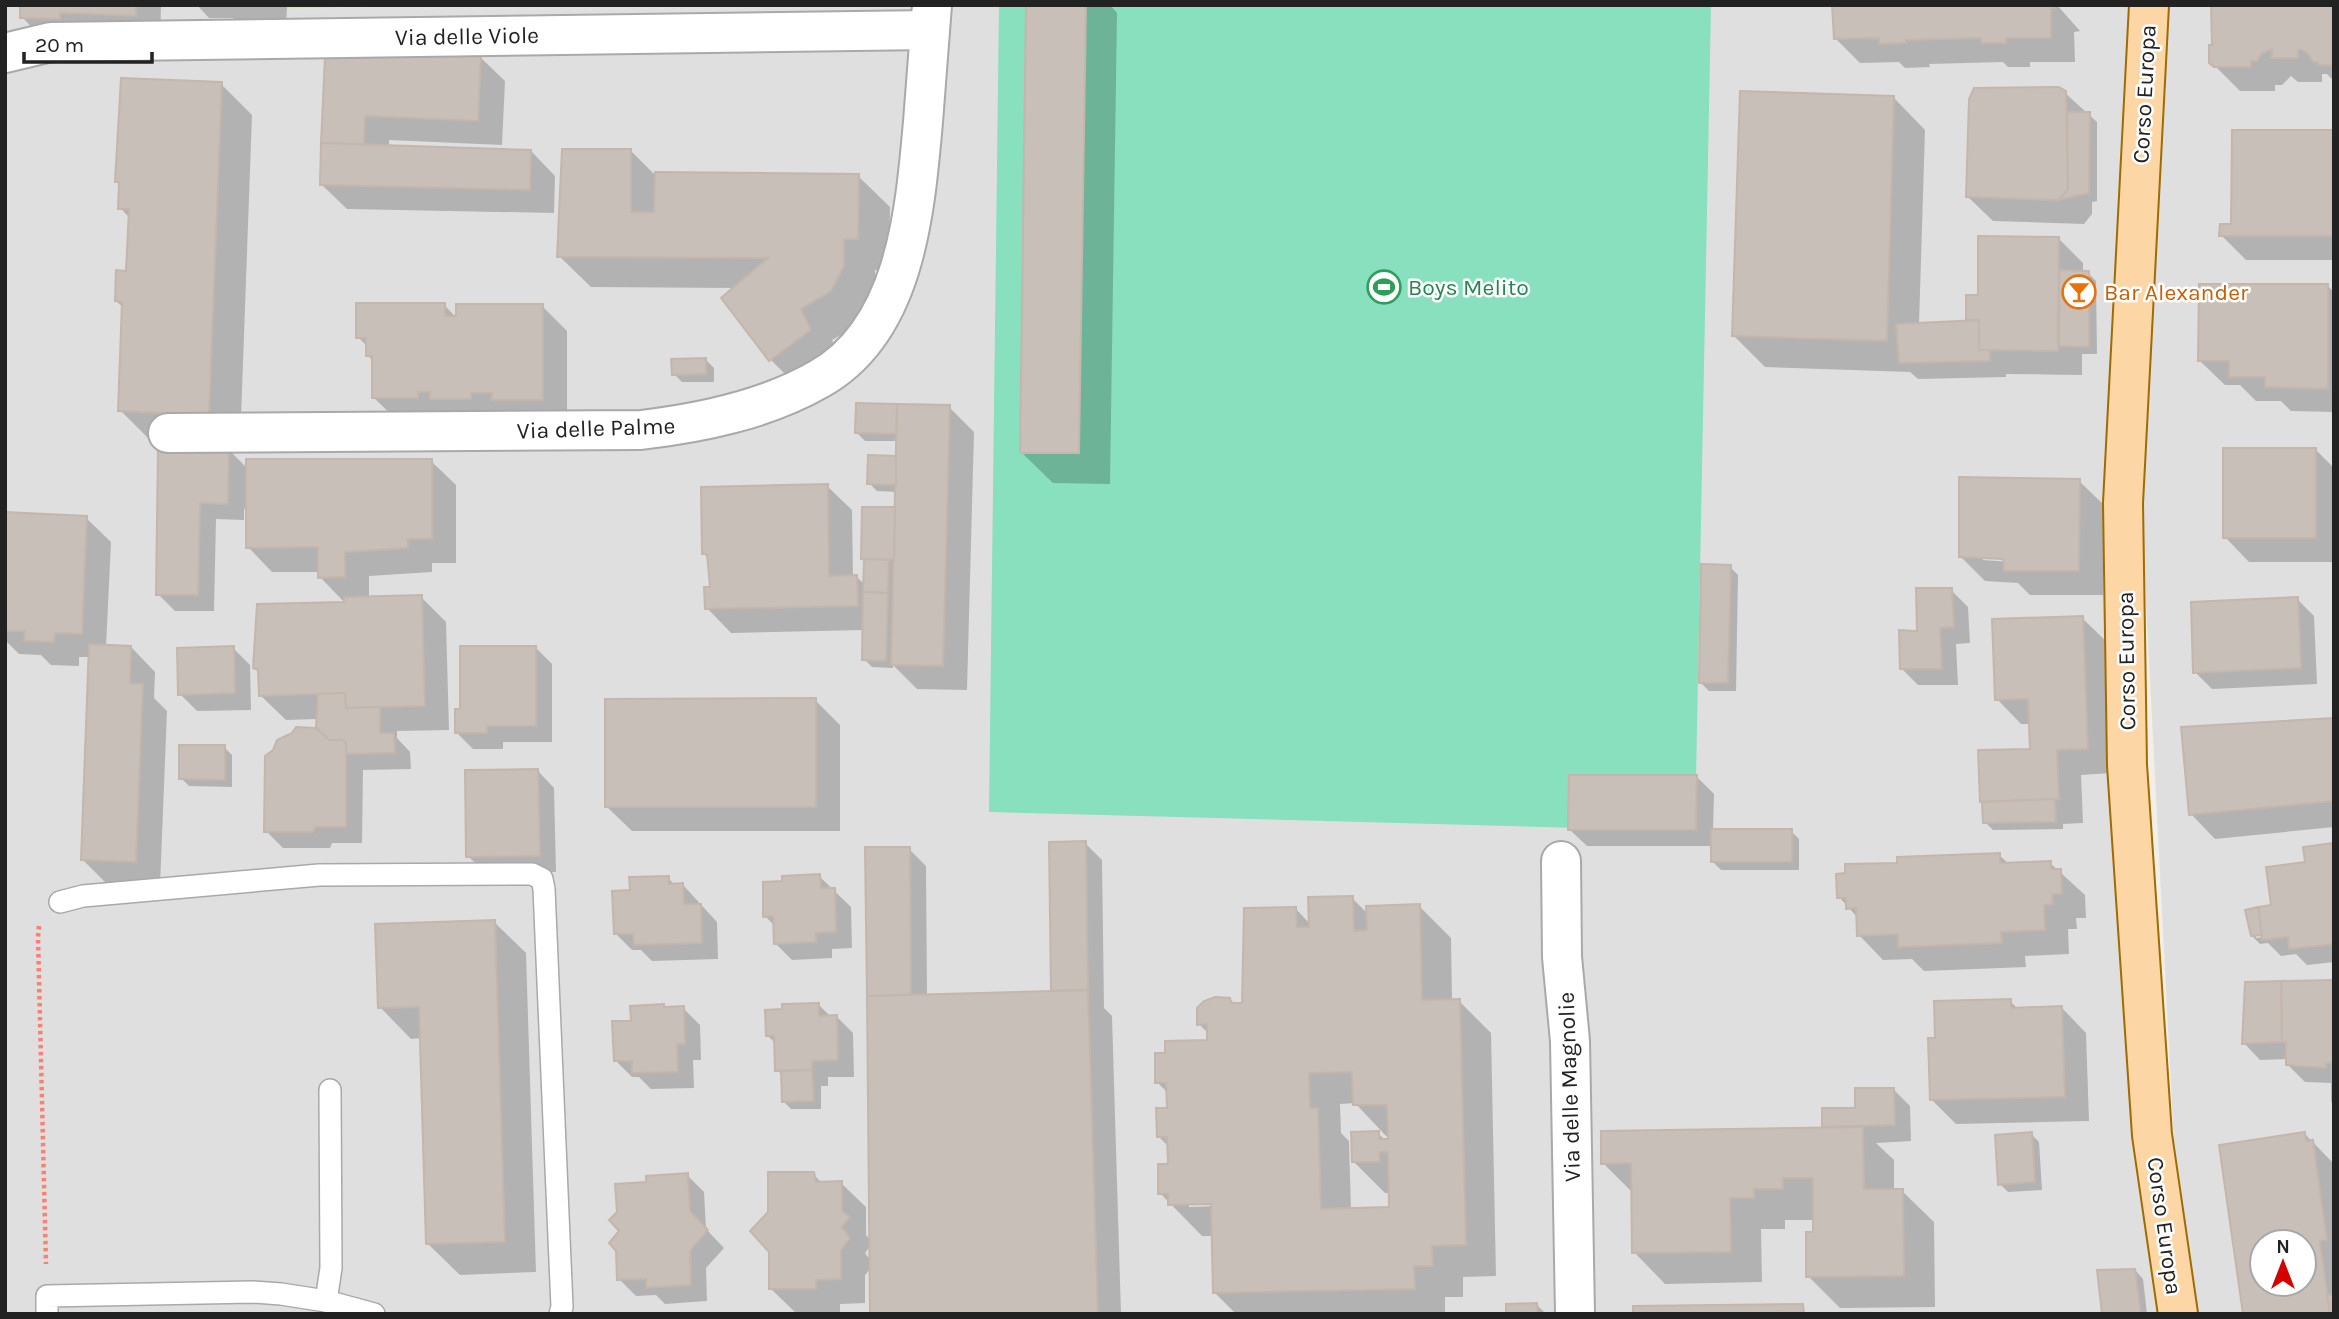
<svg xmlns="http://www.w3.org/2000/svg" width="2339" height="1319" font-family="Karla,sans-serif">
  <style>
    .residential { fill: #e0dfdf; fill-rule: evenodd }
    .grass { fill: url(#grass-dots) }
    .pitch { fill: #88e0be }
    .shadow { fill: #0003; fill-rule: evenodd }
    .building { fill: #c7bfb8; stroke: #c4b6ab; stroke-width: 2; fill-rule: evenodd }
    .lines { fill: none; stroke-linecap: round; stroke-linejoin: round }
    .service-casing { stroke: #a9a9a9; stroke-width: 24 }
    .minor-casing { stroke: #a9a9a9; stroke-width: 42 }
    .primary-casing { stroke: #a06b00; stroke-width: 42 }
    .path { stroke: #fa8072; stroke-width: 4.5; stroke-dasharray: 3.5 3.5; stroke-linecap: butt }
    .service { stroke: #fff; stroke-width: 21 }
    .minor { stroke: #fff; stroke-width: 38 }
    .primary { stroke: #fcd6a4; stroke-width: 38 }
    .labels { text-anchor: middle; stroke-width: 5; stroke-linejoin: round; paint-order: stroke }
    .street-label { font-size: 23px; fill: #222; stroke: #fff }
    .leisure-label { font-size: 23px; fill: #27864d; stroke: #fff; text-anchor: start }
    .food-label { font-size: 23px; fill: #c56008; stroke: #fff; text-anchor: start }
  </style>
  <defs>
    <pattern id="grass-dots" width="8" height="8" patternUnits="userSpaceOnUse" patternTransform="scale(1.75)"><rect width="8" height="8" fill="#cdebb0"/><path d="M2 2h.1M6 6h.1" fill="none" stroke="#b0c997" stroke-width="1.8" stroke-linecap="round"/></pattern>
  </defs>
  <rect width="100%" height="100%" fill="#f2efe9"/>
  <!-- residential -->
  <g class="residential">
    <path d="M5,5H286V9L455,5H2134L2103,488L2131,1127L2158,1314H5Z"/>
    <path d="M2169,5H2334V1314H2199L2175,1163L2141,505ZM2262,1242H2304V1284H2262Z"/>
  </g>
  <!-- grass -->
  <path class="grass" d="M286,5H455L285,9Z"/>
  <!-- pitch -->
  <path class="pitch" d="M999,5H1711L1695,831L989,812Z"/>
  <!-- shadow -->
  <g class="shadow">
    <path d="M22,5H161L160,40L46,42L22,17Z"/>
    <path d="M197,5H287L286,28L242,27L233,18H209Z"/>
    <path d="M1028,5H1110L1117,13L1110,484L1053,483L1021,452Z"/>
    <path d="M1834,5H2057L2080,31L2074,32L2075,62H2030V67H2008L2003,62L1929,64L1930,67L1905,68L1899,62L1860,63L1835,38Z"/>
    <path d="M2334,5V81L2327,74H2322V82H2298L2291,76L2282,85H2275V91H2240L2211,62L2213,47Z"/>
    <path d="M480,57L505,81L502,145L389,140V147L531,151L555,176L554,213L347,209L322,185L326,58Z"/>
    <path d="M221,84L252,115L240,446L152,442L120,410L124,308L116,301L128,273L130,218L120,208L121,185L117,181Z"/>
    <path d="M2065,93L2097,122V201L2092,202V214L2084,224L1993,221L1968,197Z"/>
    <path d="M1894,98L1925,130L1919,325L1970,322L1967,319L1980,297L2058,238L2083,263V273H2088L2096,281L2097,354H2082V375L2006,374V377L1918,379L1910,372L1765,367L1734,336Z"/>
    <path d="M2334,132V260H2246L2221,235Z"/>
    <path d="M631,151L654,174L858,176L890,207L889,270H875V299L862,323L832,340L841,362L802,391L770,359L735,288L591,287L559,256Z"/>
    <path d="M2328,286L2334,292V412L2291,411L2281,401H2256L2240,385H2225L2200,361Z"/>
    <path d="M444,305L457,318L542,306L567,331V424L399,422L374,398V362L368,356V347L358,337Z"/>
    <path d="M706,360L714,368V382H682L674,374Z"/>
    <path d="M949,407L974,432L967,690L917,689L893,665V668L872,667L864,659L865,630L731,633L707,608L712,588L709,559L703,553L827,486L852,510L853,577H857L866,586V562L862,559L896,512L897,492L877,491L869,483L898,458V441H865L857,433Z"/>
    <path d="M160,448L228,449L248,469L431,461L456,485V563H432V572L369,576V598L421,597L446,622L449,730L397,731V738L410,752L411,769L363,770L362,843H332L330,848H283L266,831L294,734L318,730V719L286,720L261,696L260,673L255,668L346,604L320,577V572H272L248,547V509H244V520L216,519L214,611H175L158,594Z"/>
    <path d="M2315,449L2334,468V562H2249L2225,537Z"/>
    <path d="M2079,481L2104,505L2103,595H2030L2018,583L1985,581L1960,556ZM1983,556L2012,558V562L1983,560Z"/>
    <path d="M5,514L86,518L111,542L106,647H131L155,672L154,698L167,711L160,886L107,884L83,860L90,657H79V666L51,665L41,655L19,654L5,640Z"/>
    <path d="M1730,567L1738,575L1736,691H1709L1701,683Z"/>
    <path d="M1951,590L1968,607L1970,643L1956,644L1958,685H1918L1901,668L1919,633Z"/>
    <path d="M2297,599L2314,616L2317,684L2212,689L2195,672Z"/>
    <path d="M2082,618L2107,642L2112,773L2081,775L2083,823L2063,824V829L1993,830L1985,822L1984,804L1981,801L2032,751L2031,724H2021L1997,699Z"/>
    <path d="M535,647L552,664V742H503V749H473L456,732L462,711Z"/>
    <path d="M233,648L250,665L251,710L197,711L180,694Z"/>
    <path d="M815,700L840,725V831H632L607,807Z"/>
    <path d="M2334,720V827L2215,839L2191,814Z"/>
    <path d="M224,747L232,755V787L189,786L181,778Z"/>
    <path d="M538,771L554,788L556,872L485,873L468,856Z"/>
    <path d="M1697,777L1714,794L1713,831H1791L1799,839V870H1721L1713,862V846H1587L1570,830Z"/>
    <path d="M1085,843L1102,860L1104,1008L1112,1016L1121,1314H872V1267L865,1275V1303L840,1304V1313H796L771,1289L813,1174L822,1183H841L866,1207V1235L871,1241L909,849L926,866L927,996L1056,993L1053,990ZM871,1245V1261L865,1253Z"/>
    <path d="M2334,845V962L2307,965L2296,954L2281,956L2268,943L2260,944L2252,936L2307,864ZM2256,934L2271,936L2256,938Z"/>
    <path d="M1999,855L2009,864L2050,863L2085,895L2086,918H2076L2077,929H2068L2069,954L2025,956L2026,967L1924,971L1912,959L1883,960L1859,935L1858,918L1839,897L1899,865Z"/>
    <path d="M819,876L851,907L852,948L832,949V958L792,960L775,943V926L765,916Z"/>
    <path d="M668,878L675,885H683L717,922L718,959L652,961L641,950H632L615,933Z"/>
    <path d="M1352,898L1368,914L1419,906L1451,938L1452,1001H1459L1491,1033L1496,1276L1463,1277V1297H1445V1314H1236L1214,1292L1213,1236H1202L1160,1193L1170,1166L1169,1147L1159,1137L1169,1110L1168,1093L1157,1082L1167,1054L1209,1042V1034L1199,1024L1230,999L1235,1004H1243L1296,909L1310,924ZM1355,1103L1386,1136H1390V1141H1386L1378,1133L1354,1162L1385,1193H1391V1209L1351,1210L1349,1141L1341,1133L1340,1104ZM1189,1203H1220V1206L1189,1207Z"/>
    <path d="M494,922L526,953L536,1272L460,1275L428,1244L422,1038L411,1039L380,1007Z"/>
    <path d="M2334,982L2333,1083L2305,1082L2288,1065V1059L2260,1060L2244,1043Z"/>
    <path d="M2010,1001L2018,1009L2062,1008L2086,1033L2089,1121L1956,1124L1932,1100L1937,1040Z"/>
    <path d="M819,1005L831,1017H837L853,1033L854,1077H828V1086H821V1109H791L783,1101V1076L777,1070L776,1044L768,1036Z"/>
    <path d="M663,1006L666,1009L683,1008L700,1025L701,1060H693L694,1088L651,1089L639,1077H632L615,1060L633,1022Z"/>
    <path d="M1893,1089L1910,1106L1911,1141L1876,1143L1894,1160V1191H1902L1934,1222L1935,1307L1840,1308L1808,1276L1815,1234V1220H1785V1229H1761L1762,1282L1665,1284L1634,1252L1633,1193L1603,1163L1824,1129V1109L1857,1110Z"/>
    <path d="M2031,1134L2039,1142L2042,1190L2008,1192L2000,1184Z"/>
    <path d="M2305,1134L2334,1164V1314H2245L2221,1146ZM2262,1242H2304V1284H2262Z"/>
    <path d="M687,1175L704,1192L706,1229L724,1248L706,1268L707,1301L665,1304L656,1295L636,1296L619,1279L621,1231Z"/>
    <path d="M2135,1270L2143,1279L2147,1314H2104Z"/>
    <path d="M1537,1305L1546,1314H1508Z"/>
  </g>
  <!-- building -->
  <g class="building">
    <path d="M20,5H136V16L60,13V19L20,18Z"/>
    <path d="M1026,5H1086L1079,453H1020Z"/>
    <path d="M1832,5H2056L2055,8H2051V38H2006V43H1981V38L1906,40V43L1879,44V38L1834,39Z"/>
    <path d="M2211,5H2334V66L2318,65V62H2313L2308,54L2302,50H2298V58H2271L2272,49L2262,53L2257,61H2251V67H2214L2209,63V45H2212Z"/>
    <path d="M481,55L478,121L365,116L364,145L321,143L325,56Z"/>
    <path d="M121,78L222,82L209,415L118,411L122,302L115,301L116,270L126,271L129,209H118L119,182H115Z"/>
    <path d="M2059,87L2066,91L2068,189L2059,200L1966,197L1969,99L1974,88Z"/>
    <path d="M1740,91L1894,96L1887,341L1732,336Z"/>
    <path d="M2067,112H2090L2089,193L2059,200L2068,189Z"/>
    <path d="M2232,130H2334V236H2219L2220,224H2231Z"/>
    <path d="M321,143L531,150L530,190L320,185Z"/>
    <path d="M562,149H631V212H654L655,172L859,174L858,239H844V266L831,291L801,309L811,330L769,361L721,298L768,258L557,257Z"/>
    <path d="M1978,236L2059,237L2058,351L1979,350V320H1966V295H1978Z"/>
    <path d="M2059,270L2089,271V347L2059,346Z"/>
    <path d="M2199,284H2328V389L2265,387V377H2229V361H2198Z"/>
    <path d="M356,303H445V316H456V304H543V400H491L492,393H471V399H430V392H418V398H372V356H366V338H356Z"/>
    <path d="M1979,320V350H1990V361L1899,363L1896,324Z"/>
    <path d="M706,358V374L672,375L671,359Z"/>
    <path d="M856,403L897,404V434L855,433Z"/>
    <path d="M897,404L950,405L943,666L891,665Z"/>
    <path d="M158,446L229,448L228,504L200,503L198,595H156Z"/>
    <rect x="2223" y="448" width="93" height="90"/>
    <path d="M868,455L896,456V485L867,484Z"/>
    <path d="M246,459H432V539H408V548L345,552V577L318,578V547L246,548Z"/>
    <path d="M1959,477L2080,479L2079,571H2004L2003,559L1959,557Z"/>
    <path d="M828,484L829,576L857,575L858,606L705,609L704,587H710L707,554H702L701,487Z"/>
    <path d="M862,507H895L894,560L861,559Z"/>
    <path d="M5,512L87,516L82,634L55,633L54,642L24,641L25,631H5Z"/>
    <path d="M864,559L889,560L888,593L863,592Z"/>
    <path d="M1701,564L1731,565L1728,683H1699Z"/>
    <path d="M1916,588H1952L1954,627L1940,628L1942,669H1900L1899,630L1917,631Z"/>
    <path d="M863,592L888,593L886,661L862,660Z"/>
    <path d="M422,595L425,706L346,708L345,693L259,696L258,670L253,668L257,604L344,602V597Z"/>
    <path d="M2298,597L2301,668L2193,673L2191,602Z"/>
    <path d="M2083,616L2088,749L2057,750L2059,799L1980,802L1978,750L2030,749L2028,699L1995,700L1992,619Z"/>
    <path d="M89,644L131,646L130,683L143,684L136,862L81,860Z"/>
    <path d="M234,646L235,693L178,695L177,648Z"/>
    <path d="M460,646H536V726H487V733H455V709H460Z"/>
    <path d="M345,693L346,708L380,707V733H394L395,753L346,754V743L342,740H329L316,728L318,694Z"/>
    <path d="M816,698V807H605V699Z"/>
    <path d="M2334,718V801L2189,815L2181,727Z"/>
    <path d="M296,727L316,728L329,740H342L346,743V827H315L313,832H264L265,756L273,750L277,740L292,733Z"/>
    <path d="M179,745H225V780L179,779Z"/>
    <path d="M538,769L540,856L466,857L465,770Z"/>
    <path d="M1569,775H1697L1696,830H1568Z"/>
    <path d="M2055,799L2056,822L1983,823L1982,802Z"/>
    <rect x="1711" y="829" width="81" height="33"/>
    <path d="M1086,841L1088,990L1051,991L1049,842Z"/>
    <path d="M2334,843V944L2289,949L2288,937L2262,940L2258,907L2271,905L2266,867L2305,862L2303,847Z"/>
    <path d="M865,847H910L911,996H867Z"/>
    <path d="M2000,853V863L2051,861V869H2061L2062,894H2052L2053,904L2044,905L2045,930L2001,932L2002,943L1898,947V934L1857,936L1856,908L1846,909V898H1837L1836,874L1845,873V864L1897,863V857Z"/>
    <path d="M820,874L821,888H835L836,932L816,933V942L774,944L773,916L763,917V882L782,881V876Z"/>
    <path d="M669,876V884L683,883L684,904H701L702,943L634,945L633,934H614L612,891L630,890L629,877Z"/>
    <path d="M1353,896L1354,931L1367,930L1366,906L1420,904L1422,1000L1460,999L1466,1245L1432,1246L1433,1266H1414L1415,1289L1213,1293L1211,1204L1168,1205V1194H1158V1164H1168L1167,1137H1157L1156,1108H1167L1166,1083H1155V1053H1165V1041L1207,1040V1024L1197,1025V1008L1204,1001L1215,997L1230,998L1231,1003H1242L1244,908L1296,907L1297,927H1309L1308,897ZM1352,1072L1353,1105H1387L1388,1139H1379V1131L1351,1132L1352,1162H1380L1379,1152H1388L1389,1207L1321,1209L1318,1108H1310L1309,1073Z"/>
    <path d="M2258,907L2262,935L2251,936L2245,910Z"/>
    <path d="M495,920L505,1242L426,1244L419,1007L378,1008L375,924Z"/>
    <path d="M2334,980V1063H2326V1068L2286,1065V1042H2282L2281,981Z"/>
    <path d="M2281,981L2282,1042L2242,1044L2245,982Z"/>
    <path d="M1088,990L1098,1314H870L867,996Z"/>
    <path d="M2011,999V1008L2062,1006L2065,1097L1930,1100L1928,1038H1935L1934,1001Z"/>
    <path d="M819,1003V1016L837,1015L838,1060L812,1061V1070L775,1071L774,1036H766L765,1010L782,1009V1004Z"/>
    <path d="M664,1004V1007L684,1006L685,1044H677L678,1072L632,1073V1061H614L612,1021H631L630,1006Z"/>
    <rect x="2332" y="1063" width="2" height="38"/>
    <path d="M812,1070L814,1101L782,1102L781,1071Z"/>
    <path d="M1855,1088H1894L1895,1125L1822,1127V1108H1855Z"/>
    <path d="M1863,1127L1864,1189H1903L1904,1276L1806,1277V1232H1813V1178H1783V1189H1754V1198H1730L1731,1252L1632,1253L1631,1163L1601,1164V1131Z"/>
    <path d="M2032,1132L2035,1182L1998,1185L1995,1135Z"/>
    <path d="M2305,1132L2306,1141L2313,1140L2327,1240L2320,1241L2330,1314H2243L2219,1145ZM2262,1242H2304V1284H2262Z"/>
    <path d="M768,1172H814L816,1182L842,1181V1211L850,1217L842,1227L850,1238L841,1250V1279L816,1280V1289H769V1252L750,1231L768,1212Z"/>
    <path d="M688,1173L690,1211L708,1230L690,1251L691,1285L646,1288V1279L617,1280L616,1251L609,1243L619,1231L609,1220L617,1212L615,1184L646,1182V1176Z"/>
    <path d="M2135,1269L2141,1314H2102L2097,1270Z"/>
    <path d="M2334,1294V1314H2330L2327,1295Z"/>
    <path d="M1537,1303L1538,1314H1506V1304Z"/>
    <path d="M1803,1304L1804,1314H1633V1306Z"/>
  </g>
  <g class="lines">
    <defs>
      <g id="service">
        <path d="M60,902L83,896L319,875L532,874L542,879L544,889L562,1307L560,1314"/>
        <path d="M326,1301L331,1268L330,1090"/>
        <path d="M47,1314V1296L253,1292L281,1294L326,1301L374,1314"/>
      </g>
      <g id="minor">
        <path d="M5,53L51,42L930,30"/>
        <path d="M168,433L641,430C701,423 765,410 819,379C906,330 915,211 923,122C926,83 929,44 932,5"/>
        <path d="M1561,861L1562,957L1570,1041L1575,1314"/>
      </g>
      <path id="primary" d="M2149,5L2123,503L2127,765L2152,1135L2178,1314"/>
    </defs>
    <!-- service casing -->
    <use href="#service" class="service-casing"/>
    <!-- minor casing -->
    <use href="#minor" class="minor-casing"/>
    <!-- primary casing -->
    <use href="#primary" class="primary-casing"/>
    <!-- path -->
    <path class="path" d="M39,926L38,937L46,1264"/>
    <!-- service -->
    <use href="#service" class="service"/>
    <!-- minor -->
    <use href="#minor" class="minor"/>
    <!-- primary -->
    <use href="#primary" class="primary"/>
  </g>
  <!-- icons -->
  <defs>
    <symbol id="stadium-ring" viewBox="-11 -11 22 22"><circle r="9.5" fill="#fff" stroke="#2e9e5b" stroke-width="1.5"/><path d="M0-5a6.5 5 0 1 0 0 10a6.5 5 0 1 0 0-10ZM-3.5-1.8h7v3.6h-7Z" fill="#2e9e5b"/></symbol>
    <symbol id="bar-ring" viewBox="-11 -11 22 22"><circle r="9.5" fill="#fff" stroke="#e8710a" stroke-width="1.5"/><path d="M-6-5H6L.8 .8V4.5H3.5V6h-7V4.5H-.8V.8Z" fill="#e8710a"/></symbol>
  </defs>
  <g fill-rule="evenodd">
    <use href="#stadium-ring" x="1365" y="268" width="38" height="38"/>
    <use href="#bar-ring" x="2060" y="273" width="38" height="38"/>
  </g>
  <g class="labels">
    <!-- street labels -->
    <g class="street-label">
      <text transform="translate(467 36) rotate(-1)" y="8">Via delle Viole</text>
      <text transform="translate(2144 94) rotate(-87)" y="8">Corso Europa</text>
      <text transform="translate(596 428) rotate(-2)" y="8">Via delle Palme</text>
      <text transform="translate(2126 661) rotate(-91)" y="8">Corso Europa</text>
      <text transform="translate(1569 1087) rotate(-92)" y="8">Via delle Magnolie</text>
      <text transform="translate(2165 1226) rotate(82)" y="8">Corso Europa</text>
    </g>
    <!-- leisure labels -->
    <g class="leisure-label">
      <text x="1408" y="295">Boys Melito</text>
    </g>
    <!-- food labels -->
    <g class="food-label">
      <text x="2104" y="300">Bar Alexander</text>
    </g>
  </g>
  <!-- border -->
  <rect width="2339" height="1319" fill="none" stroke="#222222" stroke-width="14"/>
  <!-- north arrow -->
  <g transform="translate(2283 1263)"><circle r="33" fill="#ffffff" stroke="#a7a7a7" stroke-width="2"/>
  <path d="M0-5L12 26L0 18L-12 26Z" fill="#d40000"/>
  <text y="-10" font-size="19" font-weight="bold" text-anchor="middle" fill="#222222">N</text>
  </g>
  <!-- scale -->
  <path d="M24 52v10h128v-10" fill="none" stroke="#222222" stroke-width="3.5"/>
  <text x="35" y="52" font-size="21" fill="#222222" stroke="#ffffff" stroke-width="5" paint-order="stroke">20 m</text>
</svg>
